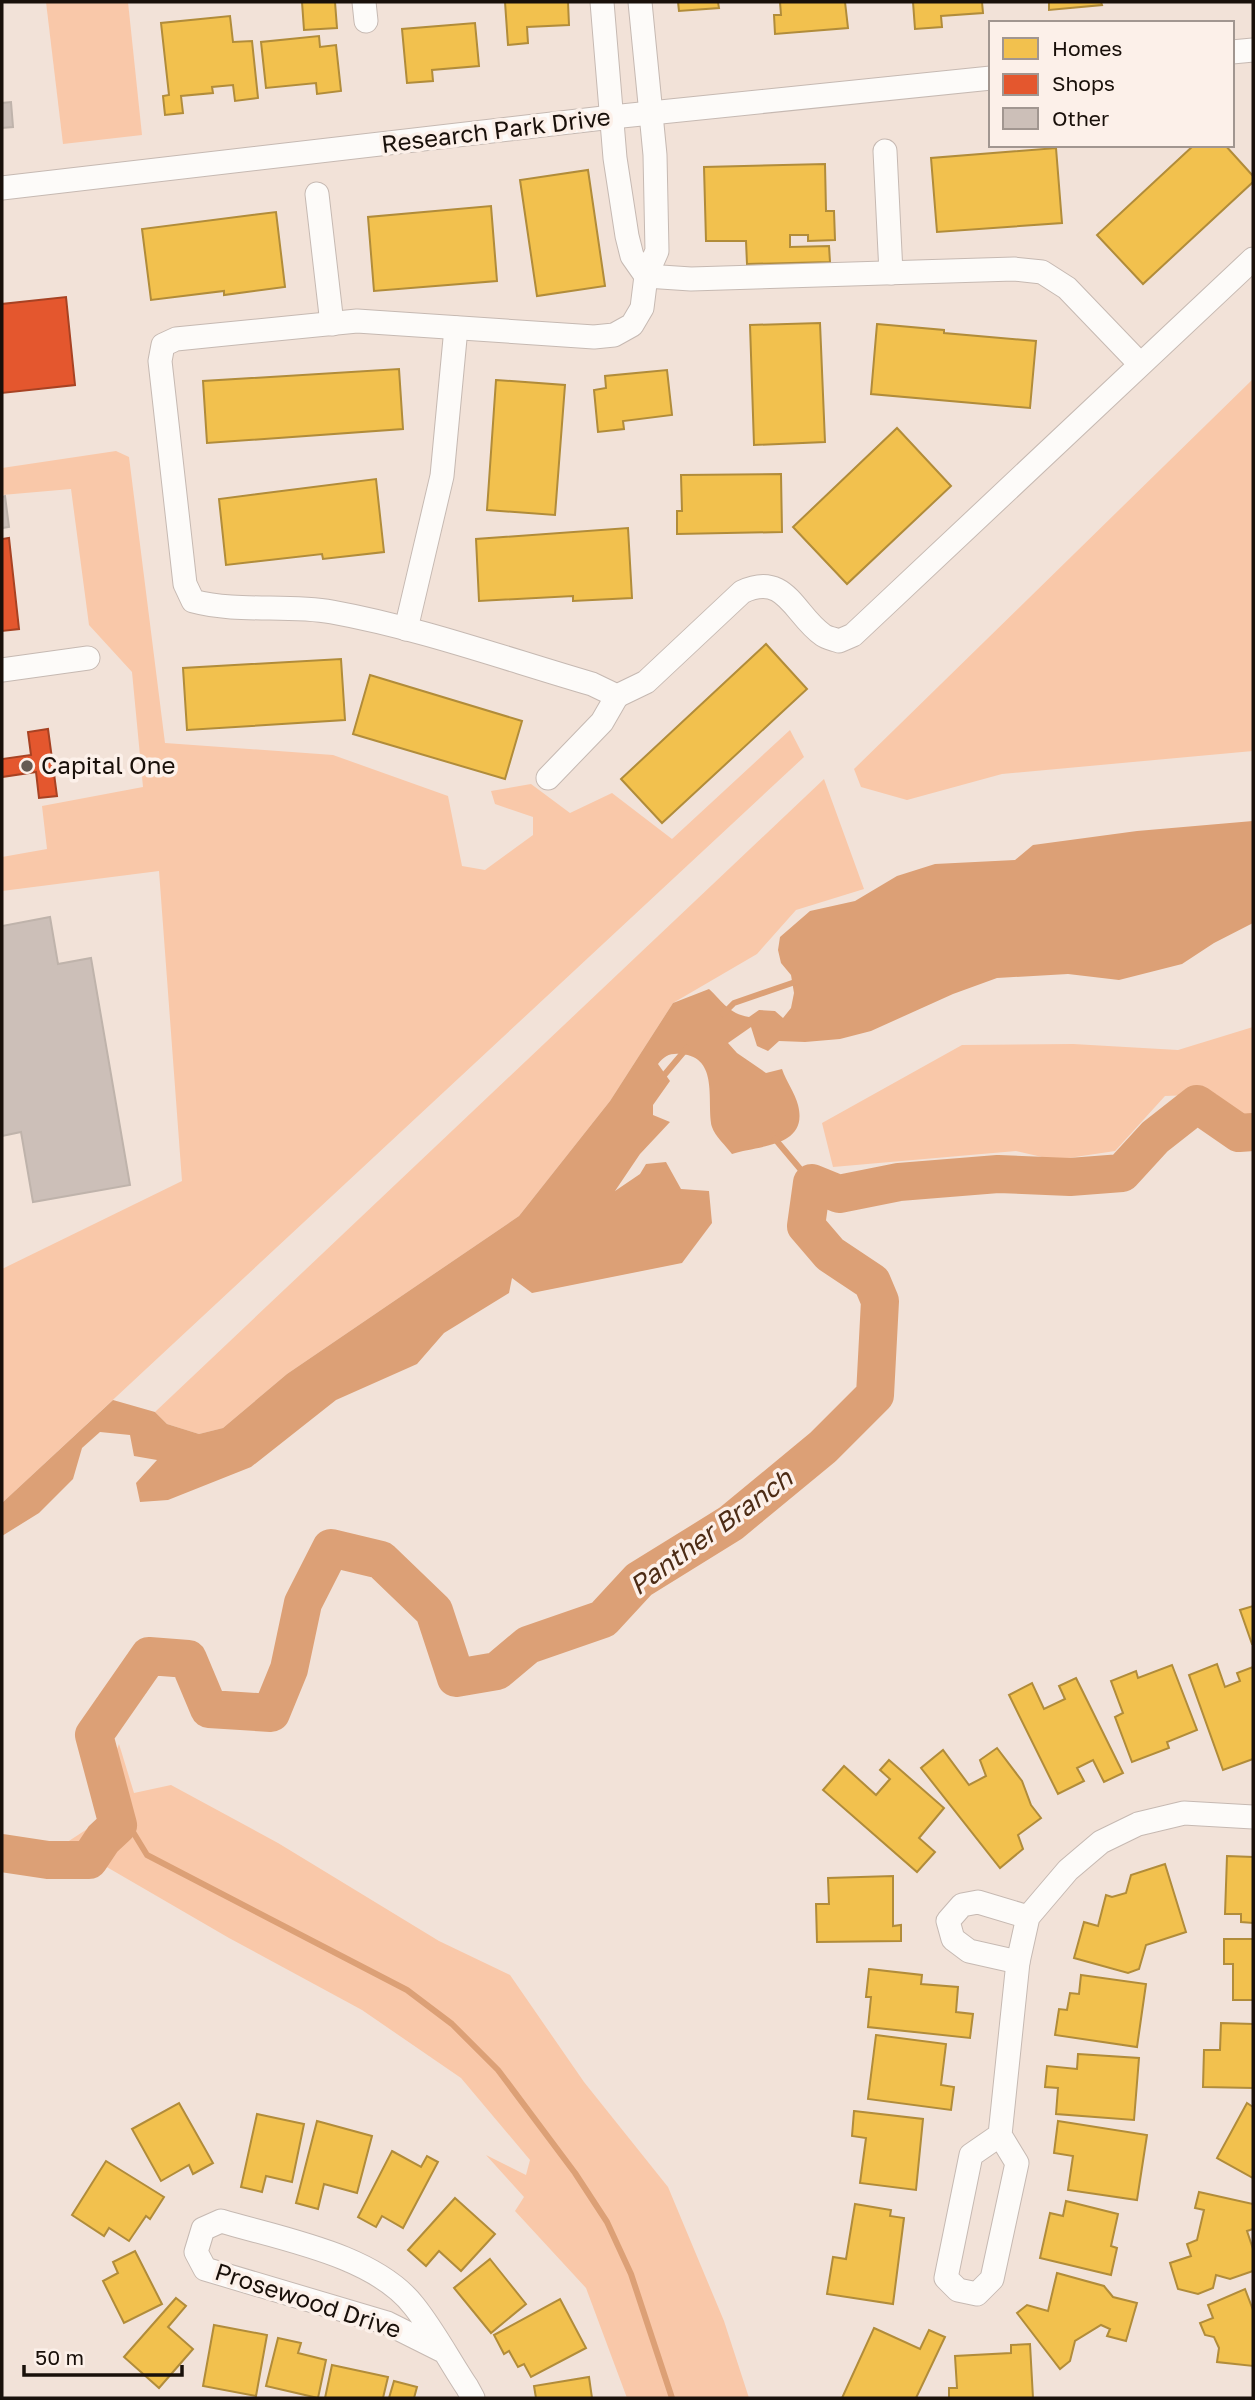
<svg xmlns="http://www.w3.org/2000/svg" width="1255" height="2400" font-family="'Golos Text',sans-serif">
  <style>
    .green { fill: #f9c8a9 }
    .water { fill: #dca076 }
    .homes { fill: #f2c14e; stroke: #b18c3a; stroke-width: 2 }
    .shops { fill: #e4572e; stroke: #a74223; stroke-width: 2 }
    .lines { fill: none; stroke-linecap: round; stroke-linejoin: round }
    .stream { stroke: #dca076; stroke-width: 6 }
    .river { stroke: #dca076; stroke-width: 38 }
    .building { fill: #ccbfb8; stroke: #bfb3ab; stroke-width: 2 }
    .minor-casing { stroke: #c6b9b2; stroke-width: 25 }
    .minor { stroke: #fdfbf9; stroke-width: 23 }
    .poi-dot { fill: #655a52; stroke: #fcf0e9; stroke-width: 2.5 }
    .labels { text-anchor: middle; stroke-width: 7; stroke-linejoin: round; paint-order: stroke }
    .street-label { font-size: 24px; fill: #19100a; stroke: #fcf0e9 }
    .poi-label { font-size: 24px; fill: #19100a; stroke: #fcf0e9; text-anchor: start }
    .water-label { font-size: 26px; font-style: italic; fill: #4d2c15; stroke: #fcf0e9 }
  </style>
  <rect width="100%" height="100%" fill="#f2e2d8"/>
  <!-- green -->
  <g class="green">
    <path d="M46,2H128L142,135L63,144Z"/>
    <path d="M1253,379V751L1002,774L907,800L861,787L854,769Z"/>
    <path d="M116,451L129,457L165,743L333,755L448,796L462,866L485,870L533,835V817L495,804L491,791L531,784L570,813L612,793L672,839L790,730L804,757L2,1503V1269L182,1181L159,871L2,891V857L47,849L42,806L143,787L132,672L89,625L71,489L2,495V468Z"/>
    <path d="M824,779L864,889L796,910L757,954L673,1003L610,1101L519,1216L287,1374L223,1428L199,1434L167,1424L155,1412Z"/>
    <path d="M1253,1027V1120H1246L1216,1094L1165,1096L1115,1151L1055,1160L1016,1151L833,1167L822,1123L962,1045L1073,1044L1178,1050Z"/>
    <path d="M119,1744L134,1793L171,1785L278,1843L439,1941L510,1975L584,2082L668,2187L724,2321L749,2398H627L586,2288L515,2211L524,2197L486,2155L526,2175L530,2160L461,2078L362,2010L229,1938L105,1866L54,1864L52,1852L104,1818L96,1761L111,1765Z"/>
  </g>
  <!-- water -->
  <path class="water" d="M1253,821V923L1214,943L1182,964L1119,980L1068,974L997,978L953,994L871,1031L840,1039L805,1042L779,1041L768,1051L757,1046L751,1027L728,1043L737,1053L766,1073L782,1069C786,1081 795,1093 798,1105C809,1148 758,1145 732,1154C726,1146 715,1136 712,1127C706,1103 720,1057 681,1054C670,1053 664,1056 658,1064L670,1081L653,1105V1115L670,1122L640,1154L615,1191L640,1174L646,1164L666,1162L681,1189L709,1191L712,1223L682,1263L532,1293L512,1278L509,1293L444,1333L417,1364L336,1400L251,1467L168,1500L140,1502L136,1483L157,1460L134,1456L130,1435L100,1432L82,1448L73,1479L39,1513L2,1536V1503L113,1400L155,1412L167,1424L199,1434L223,1428L287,1374L519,1216L610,1101L673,1003L709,989C724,1003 728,1013 749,1017L759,1010L775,1011L783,1018L791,1008L794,993L791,975L781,963L778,950L780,937L810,911L855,901L897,876L935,864L1015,860L1033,845L1137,831Z"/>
  <!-- homes -->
  <g class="homes">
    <path d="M302,2H335L337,28L304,30Z"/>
    <path d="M505,2H568L569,25L527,27L528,43L508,45Z"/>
    <path d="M678,2H718L719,8L679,11Z"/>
    <path d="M780,2H845L848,28L775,34L774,15H781Z"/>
    <path d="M913,2H982L983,13L941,16L942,27L915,29Z"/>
    <path d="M1049,2H1101L1102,5L1049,10Z"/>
    <path d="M230,16L233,42L252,41L258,98L235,101L233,85L212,87L213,93L181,96L183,113L165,115L163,96L169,95L161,23Z"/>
    <path d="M475,23L479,66L432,70L433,81L407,83L402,29Z"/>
    <path d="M319,36L320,47L336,45L341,91L317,94L316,83L266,88L261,42Z"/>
    <path d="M1194,145H1225L1253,176V182L1143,284L1097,235Z"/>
    <path d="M1056,148L1062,223L937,232L931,158Z"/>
    <path d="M825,164L826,211H834L835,240L808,241V235H790V247L829,246L830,262L747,264L746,241H706L704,167Z"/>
    <path d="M588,170L605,286L537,296L520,180Z"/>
    <path d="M491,206L497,281L374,291L368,217Z"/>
    <path d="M276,212L285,287L224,295V291L151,300L142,229Z"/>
    <path d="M820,323L825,442L754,445L750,325Z"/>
    <path d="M877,324L944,330V333L1036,341L1030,408L871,394Z"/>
    <path d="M399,369L403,429L207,443L203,381Z"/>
    <path d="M667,370L672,415L623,421L624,429L598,432L594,390L606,388L605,376Z"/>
    <path d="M496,380L565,385L555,515L487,510Z"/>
    <path d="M897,428L951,486L847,584L793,527Z"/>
    <path d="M781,474L782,532L677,534V511H682L681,475Z"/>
    <path d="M376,479L384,552L323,559L322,554L226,565L219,499Z"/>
    <path d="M628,528L632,598L573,601V596L479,601L476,539Z"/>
    <path d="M766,644L807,689L662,823L621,779Z"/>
    <path d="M341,659L345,720L187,730L183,668Z"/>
    <path d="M370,675L522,721L505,779L353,734Z"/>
    <path d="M1253,1606V1644H1252L1240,1610Z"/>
    <path d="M1217,1664L1225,1687L1240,1681L1237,1673L1253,1667V1759L1223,1770L1189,1675Z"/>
    <path d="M1172,1665L1197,1730L1167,1742L1169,1748L1132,1762L1115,1717L1123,1713L1111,1681L1136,1671L1138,1678Z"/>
    <path d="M1076,1678L1123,1773L1104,1782L1093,1760L1077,1768L1084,1781L1058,1794L1009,1695L1032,1683L1044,1709L1065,1699L1059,1686Z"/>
    <path d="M997,1748L1022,1781L1031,1805L1041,1818L1018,1835L1023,1849L1000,1868L921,1768L943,1750L969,1785L986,1776L980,1760Z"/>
    <path d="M889,1760L944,1808L919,1838L935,1852L917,1872L823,1790L844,1766L876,1795L890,1779L880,1770Z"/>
    <path d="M1227,1856L1253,1857V1923L1241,1922V1914H1225Z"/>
    <path d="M1165,1864L1186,1932L1146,1945L1139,1969L1128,1973L1074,1958L1084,1922L1098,1926L1106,1895L1112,1897L1126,1893L1131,1875Z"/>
    <path d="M893,1876V1926L901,1925V1941L817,1942L816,1904H829L828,1878Z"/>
    <path d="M1224,1939H1253V2000H1233V1964H1224Z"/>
    <path d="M869,1969L922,1975L921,1984L958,1987L956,2012L973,2014L970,2038L868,2027L871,1997H866Z"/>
    <path d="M1081,1975L1146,1984L1137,2047L1055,2035L1059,2009L1067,2010L1070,1993L1079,1994Z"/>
    <path d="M1221,2023L1253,2024V2088L1203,2087L1204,2050H1220Z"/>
    <path d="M876,2035L946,2044L941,2085L954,2087L951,2110L868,2099Z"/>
    <path d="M1078,2054L1139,2058L1134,2120L1056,2114L1058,2088L1045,2087L1047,2066L1077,2069Z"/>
    <path d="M179,2103L213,2163L193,2174L189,2165L161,2181L132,2129Z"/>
    <path d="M1247,2103L1253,2107V2178L1217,2158Z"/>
    <path d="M854,2111L923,2119L916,2190L860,2183L866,2138L852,2136Z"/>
    <path d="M257,2114L304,2124L292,2182L266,2176L262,2192L241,2187Z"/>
    <path d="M317,2121L372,2136L357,2193L324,2184L318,2209L296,2203Z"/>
    <path d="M1058,2121L1147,2135L1137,2200L1068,2190L1073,2156L1054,2153Z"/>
    <path d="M392,2151L421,2167L427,2156L438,2162L403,2228L382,2216L376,2227L358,2217Z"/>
    <path d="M106,2161L164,2197L150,2219L146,2216L129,2241L109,2228L104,2236L72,2215Z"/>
    <path d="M1199,2192L1253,2204V2229L1247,2231L1253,2249V2271L1230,2279L1216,2275L1213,2288L1198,2294L1178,2289L1170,2263L1191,2256L1187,2244L1197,2240L1204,2210L1195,2208Z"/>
    <path d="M455,2198L495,2234L461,2271L439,2251L426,2266L408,2250Z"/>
    <path d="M1066,2201L1118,2214L1111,2246L1117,2248L1111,2275L1040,2258L1050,2213L1063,2216Z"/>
    <path d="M855,2204L891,2210L890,2216L904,2218L893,2304L827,2294L833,2257L846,2259Z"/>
    <path d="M135,2251L162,2304L124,2323L103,2281L118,2273L113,2262Z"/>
    <path d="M490,2259L526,2304L491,2333L454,2288Z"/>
    <path d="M1057,2273L1104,2286L1113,2297L1137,2303L1126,2341L1107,2336L1110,2329L1101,2325L1075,2341L1070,2361L1060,2369L1017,2313L1027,2305L1048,2311Z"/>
    <path d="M1245,2289L1253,2310V2366L1217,2362L1219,2348L1214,2337L1205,2335L1200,2323L1213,2318L1208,2305Z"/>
    <path d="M176,2298L186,2306L168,2327L193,2349L159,2388L124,2357Z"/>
    <path d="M560,2299L586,2348L531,2377L524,2364L518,2367L509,2351L504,2354L494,2335Z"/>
    <path d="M214,2325L267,2335L256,2396L203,2386Z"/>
    <path d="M874,2328L920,2349L929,2330L945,2337L916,2398H842Z"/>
    <path d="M278,2338L301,2343L298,2353L326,2360L318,2398L266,2386Z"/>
    <path d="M1030,2344L1033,2398H949V2388H957L955,2356L1011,2353V2345Z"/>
    <path d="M332,2365L388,2377L383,2398H325Z"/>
    <path d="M589,2377L592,2398H536L534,2386Z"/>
    <path d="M394,2381L417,2387L414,2398H389Z"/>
  </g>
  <!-- shops -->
  <g class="shops">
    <path d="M66,297L75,385L2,393V304Z"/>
    <path d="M9,538L19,629L2,631V539Z"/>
    <path d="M48,729L57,796L39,798L36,772L2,777V759L31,755L28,732Z"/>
  </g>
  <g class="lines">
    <!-- stream -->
    <g class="stream">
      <path d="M723,1014L734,1003L798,981"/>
      <path d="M660,1080L687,1048"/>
      <path d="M775,1139L812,1183"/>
      <path d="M118,1825L133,1832L147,1855L407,1990L452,2024L498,2070L575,2173L607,2222L631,2274L672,2398"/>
    </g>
    <!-- river -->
    <path class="river" d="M2,1853L48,1860H89L103,1839L118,1825L94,1735L149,1656L188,1659L209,1709L271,1713L289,1669L303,1603L331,1548L381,1560L434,1611L456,1678L497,1671L528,1645L603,1619L639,1580L731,1523L823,1447L875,1395L880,1301L872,1282L830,1254L806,1226L812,1183L839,1194L899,1182L998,1174L1070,1177L1122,1173L1155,1137L1197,1104L1239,1133L1253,1132"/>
  </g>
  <!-- building -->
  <g class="building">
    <path d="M11,102L13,127L2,128V103Z"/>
    <path d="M5,496L9,527L2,528V497Z"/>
    <path d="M50,917L58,964L91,958L130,1185L33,1202L21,1132L2,1136V926Z"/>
  </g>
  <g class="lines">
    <defs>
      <g id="minor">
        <path d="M364,2L366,21"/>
        <path d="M602,2L615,158L627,236L632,256L646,276L691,279L1014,269L1042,272L1067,288L1140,364"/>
        <path d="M640,2L655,155L657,251L646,276L642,308L632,325L614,335L594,337L357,321L176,339L163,345L160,361L185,584L193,601C238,613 287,604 332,612C420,628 506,659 592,684L617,696L646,682L742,592C786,571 794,615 823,635C827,638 834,639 839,641L853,635L1253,259"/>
        <path d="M1232,52L1253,50"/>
        <path d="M885,151L891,273"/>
        <path d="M2,188L612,117L991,78"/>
        <path d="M317,194L332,324"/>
        <path d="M406,629L442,476L456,328"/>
        <path d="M2,670L88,658"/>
        <path d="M548,778L602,722L617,696"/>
        <path d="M1018,1962L969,1951L953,1939L948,1921L962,1905L978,1902L1028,1917"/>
        <path d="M1000,2135L971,2155L946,2278L958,2290L977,2294L992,2279L1017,2163L1000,2135L1018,1962L1028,1917L1068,1870L1101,1842L1138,1824L1184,1813L1253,1817"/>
        <path d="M443,2351L387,2323L205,2269L196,2252L203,2229L221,2221C281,2239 375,2255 414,2306C434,2331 449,2360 467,2387L473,2398"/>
      </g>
    </defs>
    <!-- minor casing -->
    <use href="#minor" class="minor-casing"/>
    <!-- minor -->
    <use href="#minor" class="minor"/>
  </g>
  <!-- markers -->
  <circle class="poi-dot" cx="27" cy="766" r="7"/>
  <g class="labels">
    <!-- street labels -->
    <g class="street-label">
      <text transform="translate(496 131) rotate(-7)" y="8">Research Park Drive</text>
      <text transform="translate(308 2301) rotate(18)" y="8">Prosewood Drive</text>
    </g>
    <!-- poi labels -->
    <g class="poi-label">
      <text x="41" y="774">Capital One</text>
    </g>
    <!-- water labels -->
    <g class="water-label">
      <text transform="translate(711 1532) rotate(-36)" y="9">Panther Branch</text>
    </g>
  </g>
  <!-- border -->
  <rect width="1255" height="2400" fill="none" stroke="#19100a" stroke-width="7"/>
  <!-- legend -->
  <rect x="989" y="21" width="245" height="126" fill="#fcf0e9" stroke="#a19690" stroke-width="2"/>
  <rect x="1003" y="38" width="35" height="21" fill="#f2c14e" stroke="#a19690" stroke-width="2"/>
  <text x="1052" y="56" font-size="21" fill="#19100a">Homes</text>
  <rect x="1003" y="74" width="35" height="21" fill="#e4572e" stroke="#a19690" stroke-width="2"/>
  <text x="1052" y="91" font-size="21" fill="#19100a">Shops</text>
  <rect x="1003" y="108" width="35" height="21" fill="#ccbfb8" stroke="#a19690" stroke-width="2"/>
  <text x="1052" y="126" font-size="21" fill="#19100a">Other</text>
  <!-- scale -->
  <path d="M24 2365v10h158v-10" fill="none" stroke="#19100a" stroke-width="3.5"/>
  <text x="35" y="2365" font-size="21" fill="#19100a" stroke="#fcf0e9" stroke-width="5" paint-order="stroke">50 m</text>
</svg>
